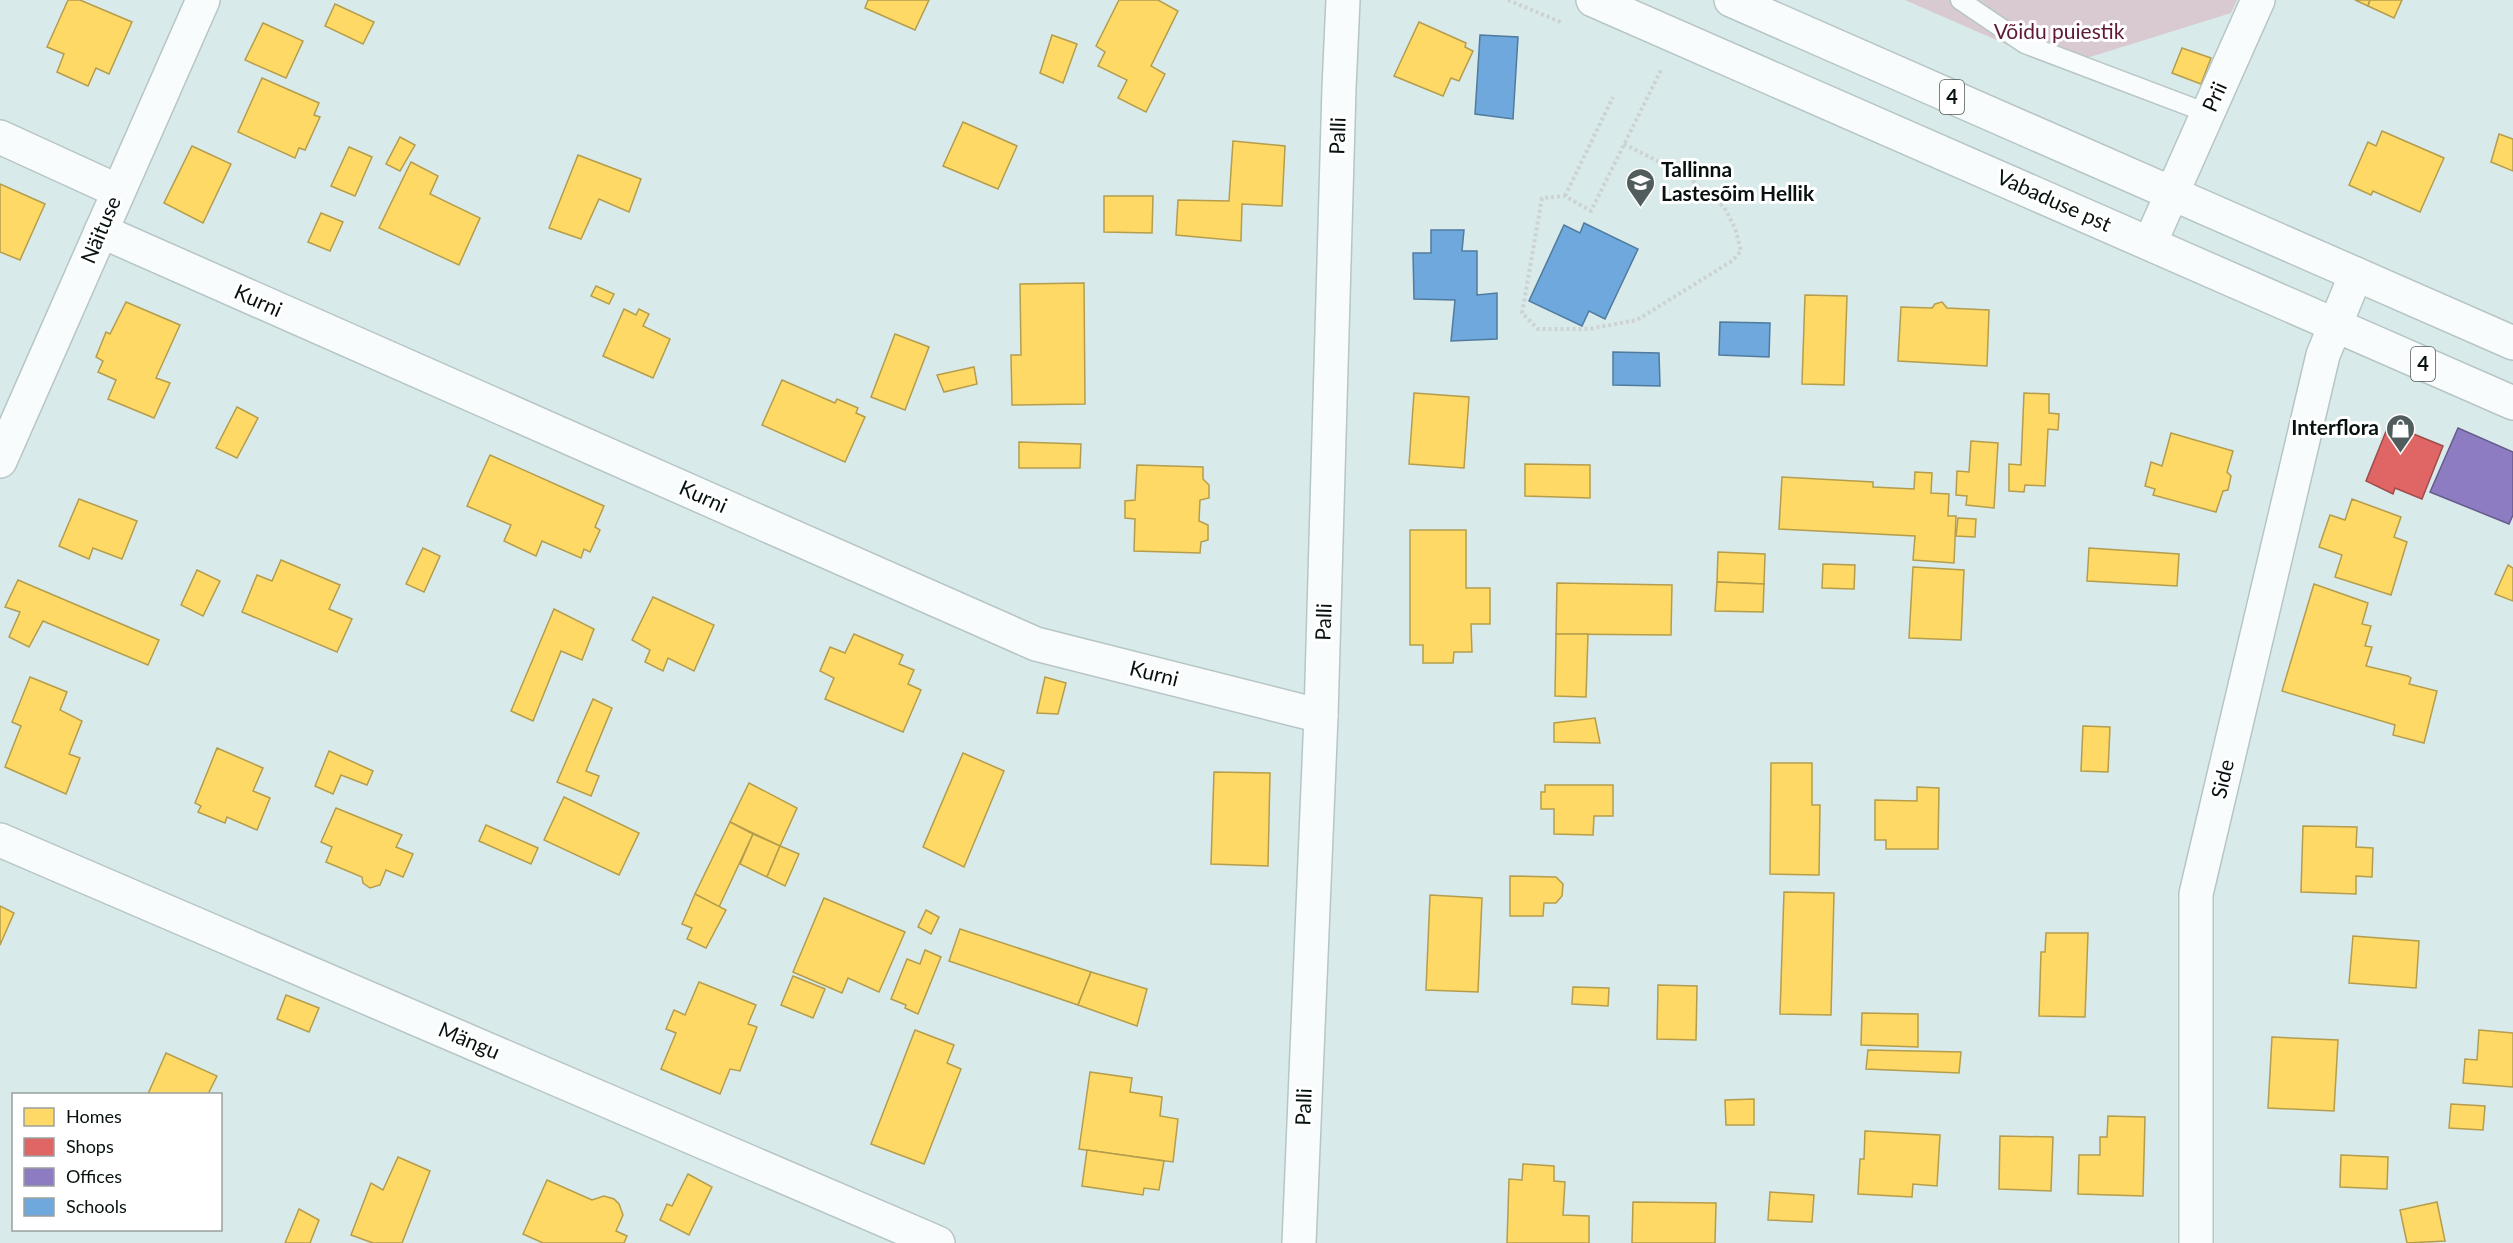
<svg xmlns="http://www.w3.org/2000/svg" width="2513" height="1243" font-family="Lato,sans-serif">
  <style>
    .green { fill: #d8cad0 }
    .homes { fill: #ffd966; stroke: #b49d4c; stroke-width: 1.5 }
    .shops { fill: #e06666; stroke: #9f4c4c; stroke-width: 1.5 }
    .offices { fill: #8e7cc3; stroke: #655c8d; stroke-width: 1.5 }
    .schools { fill: #6fa8dc; stroke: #507b9f; stroke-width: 1.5 }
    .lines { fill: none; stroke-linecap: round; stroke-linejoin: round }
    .service-casing { stroke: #b7c5c5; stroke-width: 21 }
    .minor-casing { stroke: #b7c5c5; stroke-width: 36 }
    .trunk-casing { stroke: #b7c5c5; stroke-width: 36 }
    .path { stroke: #cdd2d2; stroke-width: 4; stroke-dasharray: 3 3; stroke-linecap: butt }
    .service { stroke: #f9fcfc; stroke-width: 18 }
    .minor { stroke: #f9fcfc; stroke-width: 33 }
    .trunk { stroke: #f9fcfc; stroke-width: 33 }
    .labels { text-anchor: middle; stroke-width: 6; stroke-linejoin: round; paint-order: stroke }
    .shield { fill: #fff; stroke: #515858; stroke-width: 1.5 }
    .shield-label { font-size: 20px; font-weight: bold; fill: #061110 }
    .park-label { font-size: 21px; fill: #5e1735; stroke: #fff }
    .street-label { font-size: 21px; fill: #061110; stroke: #fff }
    .poi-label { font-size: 21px; font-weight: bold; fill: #061110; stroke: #fff; text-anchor: start }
  </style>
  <rect width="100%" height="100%" fill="#d9eaea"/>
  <!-- green -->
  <path class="green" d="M1905,0H2237L2231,13L2058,67Z"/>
  <!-- homes -->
  <g class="homes">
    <path d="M68,0H80L132,22L109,74L96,68L88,86L57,72L64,54L47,47Z"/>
    <path d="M868,0H929L915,30L865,8Z"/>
    <path d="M1119,0H1158L1178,11L1151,66L1165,74L1146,112L1118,98L1127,80L1098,66L1105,52L1096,46Z"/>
    <path d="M2355,0H2370L2368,6Z"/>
    <path d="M2370,0H2402L2394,18L2368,6Z"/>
    <path d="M335,4L374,22L363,44L325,26Z"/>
    <path d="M1419,22L1466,43L1465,47L1473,51L1459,81L1451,78L1443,96L1394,76Z"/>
    <path d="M263,23L303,41L286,78L245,60Z"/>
    <path d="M1052,35L1077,44L1063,83L1040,73Z"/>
    <path d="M2182,48L2211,58L2201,84L2172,73Z"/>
    <path d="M262,78L319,103L314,115L320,117L305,150L299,148L295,158L238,132Z"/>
    <path d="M963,122L1017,146L998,189L943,166Z"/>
    <path d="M2382,131L2444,158L2420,212L2373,191L2371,195L2349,185L2368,142L2376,146Z"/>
    <path d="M2499,134L2513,139V171L2491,162Z"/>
    <path d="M400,137L415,145L400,171L386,164Z"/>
    <path d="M1233,141L1285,146L1282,206L1242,204L1241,241L1176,235L1178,200L1229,201Z"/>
    <path d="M192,146L231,164L203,223L164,203Z"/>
    <path d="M349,147L372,157L355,196L331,186Z"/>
    <path d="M578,155L641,179L629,212L599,199L581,239L549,228Z"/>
    <path d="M411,162L438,176L430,194L480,218L459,265L379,228Z"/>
    <path d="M0,184L45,204L20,260L0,252Z"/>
    <path d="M1104,196H1153L1152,233L1104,232Z"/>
    <path d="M321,213L343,222L330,251L308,242Z"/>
    <path d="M1084,283L1085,404L1012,405L1011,355H1021L1020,284Z"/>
    <path d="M596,286L614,294L609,304L591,296Z"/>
    <path d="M1805,295L1847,296L1844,385L1802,384Z"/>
    <path d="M126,302L180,325L156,378L170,383L154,418L108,399L116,380L98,372L103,361L96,357L106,332L110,334Z"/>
    <path d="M1942,302L1947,308L1989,310L1987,366L1898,361L1901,307L1932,308L1935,304Z"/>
    <path d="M624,309L636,315L639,309L649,314L643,326L670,339L653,378L603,356Z"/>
    <path d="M895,334L929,347L905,410L871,397Z"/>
    <path d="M974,367L977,384L944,392L937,375Z"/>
    <path d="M782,380L835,403L837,399L858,408L856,413L865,417L845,462L762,425Z"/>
    <path d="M1414,393L1469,397L1464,468L1409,464Z"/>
    <path d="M2024,393L2049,394V413L2059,414L2058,430L2048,429L2045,486L2025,485L2024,492L2009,491V464L2021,465Z"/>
    <path d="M237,407L258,418L237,458L216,448Z"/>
    <path d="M2171,433L2233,451L2227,472L2231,476L2228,490L2223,491L2216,512L2153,495L2155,489L2145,486L2151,462L2162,466Z"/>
    <path d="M1971,441L1998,443L1994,508L1966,505L1967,496L1956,495L1957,471L1969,472Z"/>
    <path d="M1019,442L1081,444L1080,468H1019Z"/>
    <path d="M490,455L604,506L595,527L600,530L590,552L584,549L581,558L542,541L536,556L504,541L511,525L467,506Z"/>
    <path d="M1525,464L1590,465V498L1525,496Z"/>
    <path d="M1137,465L1203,467V479L1209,485V498L1200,500L1199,521L1208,525V540L1201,542L1200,553L1134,551L1135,519L1125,518V501L1135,500Z"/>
    <path d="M1915,472L1932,473L1931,493L1949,494L1948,516H1956L1954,563L1913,560L1915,536L1779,529L1782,477L1873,482V487L1914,489Z"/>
    <path d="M79,499L137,521L122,559L93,548L89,559L59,546Z"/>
    <path d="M2352,499L2401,517L2394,537L2407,542L2391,595L2335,577L2342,555L2319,547L2330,515L2345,520Z"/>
    <path d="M1958,518L1976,519L1975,537L1956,536Z"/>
    <path d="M1410,530H1466V588H1490V624H1471L1472,652H1454L1453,663H1423V645H1410Z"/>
    <path d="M423,548L440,556L424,592L406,584Z"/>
    <path d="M2089,548L2179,554L2177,586L2087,581Z"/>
    <path d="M1718,552L1765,554L1764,584L1717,582Z"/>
    <path d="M281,560L340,585L329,609L352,619L337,652L242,612L257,575L272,581Z"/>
    <path d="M1823,564L1855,565L1854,589L1822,588Z"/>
    <path d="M2508,565L2513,568V601L2495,594Z"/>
    <path d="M1913,567L1964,570L1961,640L1909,638Z"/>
    <path d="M197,570L220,581L203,616L181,605Z"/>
    <path d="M18,580L159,640L148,665L43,621L29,647L9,637L20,612L5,607Z"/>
    <path d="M1717,582L1764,584L1763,612L1715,611Z"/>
    <path d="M1557,583L1672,585L1671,635L1556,634Z"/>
    <path d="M2314,584L2368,603L2362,624L2371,626L2365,646L2372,647L2366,666L2408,676L2411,678L2409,684L2437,691L2424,743L2393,735L2395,725L2282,691Z"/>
    <path d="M653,597L714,625L694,671L668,658L663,671L645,662L650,650L632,640Z"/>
    <path d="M554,609L594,629L582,660L561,651L533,721L511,711Z"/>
    <path d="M854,634L903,655L899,664L914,670L908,684L921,690L903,732L825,699L834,678L820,671L830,647L845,653Z"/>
    <path d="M1556,634H1588L1586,697L1555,696Z"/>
    <path d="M30,677L67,692L60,710L82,721L69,754L80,758L66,794L5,767L21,726L12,722Z"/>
    <path d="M1045,677L1066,683L1058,714L1037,713Z"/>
    <path d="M593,699L612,708L586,771L599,776L591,796L557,782Z"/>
    <path d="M1595,718L1600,743L1554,742V723Z"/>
    <path d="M2083,726L2110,727L2108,772L2081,771Z"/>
    <path d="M217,748L263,768L253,791L270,798L257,830L227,817L225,823L198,812L201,806L195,803Z"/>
    <path d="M329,751L373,771L367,785L341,775L333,794L315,786Z"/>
    <path d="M963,753L1004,771L964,867L923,847Z"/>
    <path d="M1771,763H1812V805H1820L1819,875L1770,874Z"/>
    <path d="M1214,772L1270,773L1268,866L1211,864Z"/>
    <path d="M749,783L797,808L780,846L730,822Z"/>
    <path d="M1545,785H1613V816H1594L1593,835L1554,834V809H1541V792H1545Z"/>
    <path d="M1917,787L1939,788L1938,849H1886V840H1875V800L1917,801Z"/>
    <path d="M564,797L639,833L619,875L544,840Z"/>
    <path d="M336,808L402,835L396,847L413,854L403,877L386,870L380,885L370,888L363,883L362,877L326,862L332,847L321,842Z"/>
    <path d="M730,822L753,834L719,907L695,894Z"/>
    <path d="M486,825L538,848L531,864L479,841Z"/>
    <path d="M2303,826L2357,827L2356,847L2373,848L2372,877L2356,876V894L2301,892Z"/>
    <path d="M753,834L780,846L767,877L740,864Z"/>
    <path d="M780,846L799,854L785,886L767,877Z"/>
    <path d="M1510,876L1556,877L1563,884L1562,896L1556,903H1544L1543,916H1510Z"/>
    <path d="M1784,892L1834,893L1831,1015L1780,1014Z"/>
    <path d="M695,894L726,910L706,948L687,939L692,928L682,924Z"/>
    <path d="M1430,895L1482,898L1478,992L1426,990Z"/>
    <path d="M824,898L905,932L879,992L848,978L842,993L793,972Z"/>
    <path d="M0,906L14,913L0,945Z"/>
    <path d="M926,910L939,917L931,934L918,927Z"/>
    <path d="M960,929L1091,972L1078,1005L949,961Z"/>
    <path d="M2046,933H2088L2085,1017L2039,1016L2041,952H2045Z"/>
    <path d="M2353,936L2419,941L2416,988L2349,983Z"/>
    <path d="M925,950L941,957L918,1014L905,1008L906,1005L891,999L907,959L920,964Z"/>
    <path d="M1091,972L1147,989L1137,1026L1078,1005Z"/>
    <path d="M793,976L825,989L813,1018L781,1005Z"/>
    <path d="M699,982L756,1005L748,1024L757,1027L740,1071L730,1069L720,1094L661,1069L676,1033L666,1029L674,1010L685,1015Z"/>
    <path d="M1658,985L1697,986L1696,1040L1657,1039Z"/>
    <path d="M1573,987L1609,988L1608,1006L1572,1004Z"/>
    <path d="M286,995L319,1008L309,1032L277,1019Z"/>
    <path d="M1862,1013L1918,1014V1047L1861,1045Z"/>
    <path d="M915,1030L954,1045L947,1063L961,1069L924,1164L871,1144Z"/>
    <path d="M2479,1030L2513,1033V1087L2463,1083L2465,1059L2477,1060Z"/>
    <path d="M2272,1037L2338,1040L2334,1111L2268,1108Z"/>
    <path d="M1868,1050L1961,1052L1959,1073L1866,1069Z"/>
    <path d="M166,1053L217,1076L208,1094H148Z"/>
    <path d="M1090,1072L1132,1078L1130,1092L1162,1097L1160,1116L1178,1119L1173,1162L1079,1149Z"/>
    <path d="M1754,1099V1125H1726L1725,1100Z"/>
    <path d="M2451,1104L2485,1106L2483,1130L2449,1128Z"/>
    <path d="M2108,1116L2145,1117L2143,1196L2078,1194L2079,1155H2100V1137H2107Z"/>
    <path d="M1865,1131L1940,1135L1937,1186L1913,1184L1912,1197L1858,1194L1860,1159H1864Z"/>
    <path d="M2000,1136L2053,1137L2051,1191L1999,1189Z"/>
    <path d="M1087,1150L1164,1161L1159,1190L1144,1188L1143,1195L1082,1186Z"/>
    <path d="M2341,1155L2388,1157L2387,1189L2340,1187Z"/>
    <path d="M398,1157L430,1171L402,1243H373L351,1235L371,1183L383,1190Z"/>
    <path d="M1523,1164L1554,1166V1181L1565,1182L1563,1215L1589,1216V1243H1507L1509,1179L1522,1180Z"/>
    <path d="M688,1174L712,1187L689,1235L660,1220L667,1204L672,1206Z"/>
    <path d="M547,1180L592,1200L604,1196L614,1199L619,1204L623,1215L616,1231L627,1236L624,1243H543L523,1234Z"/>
    <path d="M1770,1192L1814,1195L1812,1222L1768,1220Z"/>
    <path d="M1633,1202L1716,1203L1715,1243H1632Z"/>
    <path d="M2437,1202L2445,1241L2407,1243L2400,1210Z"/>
    <path d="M299,1209L319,1220L310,1243H285Z"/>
  </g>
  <!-- shops -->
  <path class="shops" d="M2389,424L2443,446L2422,499L2395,488L2393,494L2366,481Z"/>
  <!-- offices -->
  <path class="offices" d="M2458,428L2513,452V515L2509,524L2430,492Z"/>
  <!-- schools -->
  <g class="schools">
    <path d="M1480,35L1518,37L1513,119L1475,114Z"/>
    <path d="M1584,223L1638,249L1605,319L1589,311L1582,326L1529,301L1564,225L1580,233Z"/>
    <path d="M1431,230H1464L1462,251H1477V295L1497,293V339L1451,341L1455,300L1414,299L1413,253H1431Z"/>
    <path d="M1720,322L1770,323L1769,357L1719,355Z"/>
    <path d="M1613,352L1659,353L1660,386L1613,385Z"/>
  </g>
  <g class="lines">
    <defs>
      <path id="service" d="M1960,0L2025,44L2207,113"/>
      <g id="minor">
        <path d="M0,137L118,191"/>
        <path d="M101,231L1036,644L1321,716"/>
        <path d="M2150,243L2258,0"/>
        <path d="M0,461L203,0"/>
        <path d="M0,840L938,1243"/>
        <path d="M1299,1243L1321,716L1339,88L1343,0"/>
        <path d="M2196,1243V894L2323,355L2356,274"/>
      </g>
      <g id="trunk">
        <path d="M1593,0L2513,403"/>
        <path d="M1731,0L2513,343"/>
      </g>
    </defs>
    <!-- service casing -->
    <use href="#service" class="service-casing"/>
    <!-- minor casing -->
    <use href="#minor" class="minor-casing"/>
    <!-- trunk casing -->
    <use href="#trunk" class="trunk-casing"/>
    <!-- path -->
    <g class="path">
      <path d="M1508,0L1563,23"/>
      <path d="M1624,144L1687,176L1724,207L1735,228L1741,251L1732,261L1637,320L1589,329H1538L1522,313L1542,198L1565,196L1591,211L1661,70"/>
      <path d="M1565,196L1613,97"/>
    </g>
    <!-- service -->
    <use href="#service" class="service"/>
    <!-- minor -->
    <use href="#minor" class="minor"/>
    <!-- trunk -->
    <use href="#trunk" class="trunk"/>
  </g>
  <!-- icons -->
  <defs>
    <symbol id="school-pin" viewBox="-11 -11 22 30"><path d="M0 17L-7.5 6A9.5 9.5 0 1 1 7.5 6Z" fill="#505d5c" stroke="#fff"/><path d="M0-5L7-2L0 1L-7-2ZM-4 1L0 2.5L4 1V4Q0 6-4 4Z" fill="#fff"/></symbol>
    <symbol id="shop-pin" viewBox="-11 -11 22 30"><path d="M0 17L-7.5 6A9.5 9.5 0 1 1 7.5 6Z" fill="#505d5c" stroke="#fff"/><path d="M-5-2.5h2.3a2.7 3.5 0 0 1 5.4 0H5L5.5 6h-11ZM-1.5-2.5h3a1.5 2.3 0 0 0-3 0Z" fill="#fff"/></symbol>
  </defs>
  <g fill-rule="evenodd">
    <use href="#school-pin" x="1624" y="166" width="33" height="45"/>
    <use href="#shop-pin" x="2384" y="412" width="33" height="45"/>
  </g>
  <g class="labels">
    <!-- shield labels -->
    <g class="shield">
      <rect x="1940" y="80" width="24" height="34" rx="4.5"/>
      <rect x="2411" y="347" width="24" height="34" rx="4.5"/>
    </g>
    <g class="shield-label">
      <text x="1952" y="104">4</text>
      <text x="2423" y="371">4</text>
    </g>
    <!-- park labels -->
    <g class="park-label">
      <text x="2059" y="39">Võidu puiestik</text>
    </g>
    <!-- street labels -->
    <g class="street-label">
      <text transform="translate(2215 97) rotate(-66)" y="7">Prii</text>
      <text transform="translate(1338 136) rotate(-88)" y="7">Palli</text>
      <text transform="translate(2054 201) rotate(24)" y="7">Vabaduse pst</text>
      <text transform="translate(101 230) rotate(-67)" y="7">Näituse</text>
      <text transform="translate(258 301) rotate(24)" y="7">Kurni</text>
      <text transform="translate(703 497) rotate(24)" y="7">Kurni</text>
      <text transform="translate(1324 622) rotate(-88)" y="7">Palli</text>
      <text transform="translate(1154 674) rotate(14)" y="7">Kurni</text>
      <text transform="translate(2223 779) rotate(-77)" y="7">Side</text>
      <text transform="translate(469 1041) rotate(23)" y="7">Mängu</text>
      <text transform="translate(1304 1107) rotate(-88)" y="7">Palli</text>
    </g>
    <!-- poi labels -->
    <g class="poi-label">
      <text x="1661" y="177">Tallinna<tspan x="1661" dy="24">Lastesõim Hellik</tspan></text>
      <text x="2379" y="435" text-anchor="end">Interflora</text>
    </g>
  </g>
  <!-- legend -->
  <rect x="12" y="1093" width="210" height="138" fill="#ffffff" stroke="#9ba09f" stroke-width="1.5"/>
  <rect x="24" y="1108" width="30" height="18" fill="#ffd966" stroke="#9ba09f" stroke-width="1.5"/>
  <text x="66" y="1123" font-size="18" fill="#061110">Homes</text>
  <rect x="24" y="1138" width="30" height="18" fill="#e06666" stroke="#9ba09f" stroke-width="1.5"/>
  <text x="66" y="1153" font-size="18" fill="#061110">Shops</text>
  <rect x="24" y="1168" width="30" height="18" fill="#8e7cc3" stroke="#9ba09f" stroke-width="1.5"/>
  <text x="66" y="1183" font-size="18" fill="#061110">Offices</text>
  <rect x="24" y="1198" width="30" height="18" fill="#6fa8dc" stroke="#9ba09f" stroke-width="1.5"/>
  <text x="66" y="1213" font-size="18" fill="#061110">Schools</text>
</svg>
